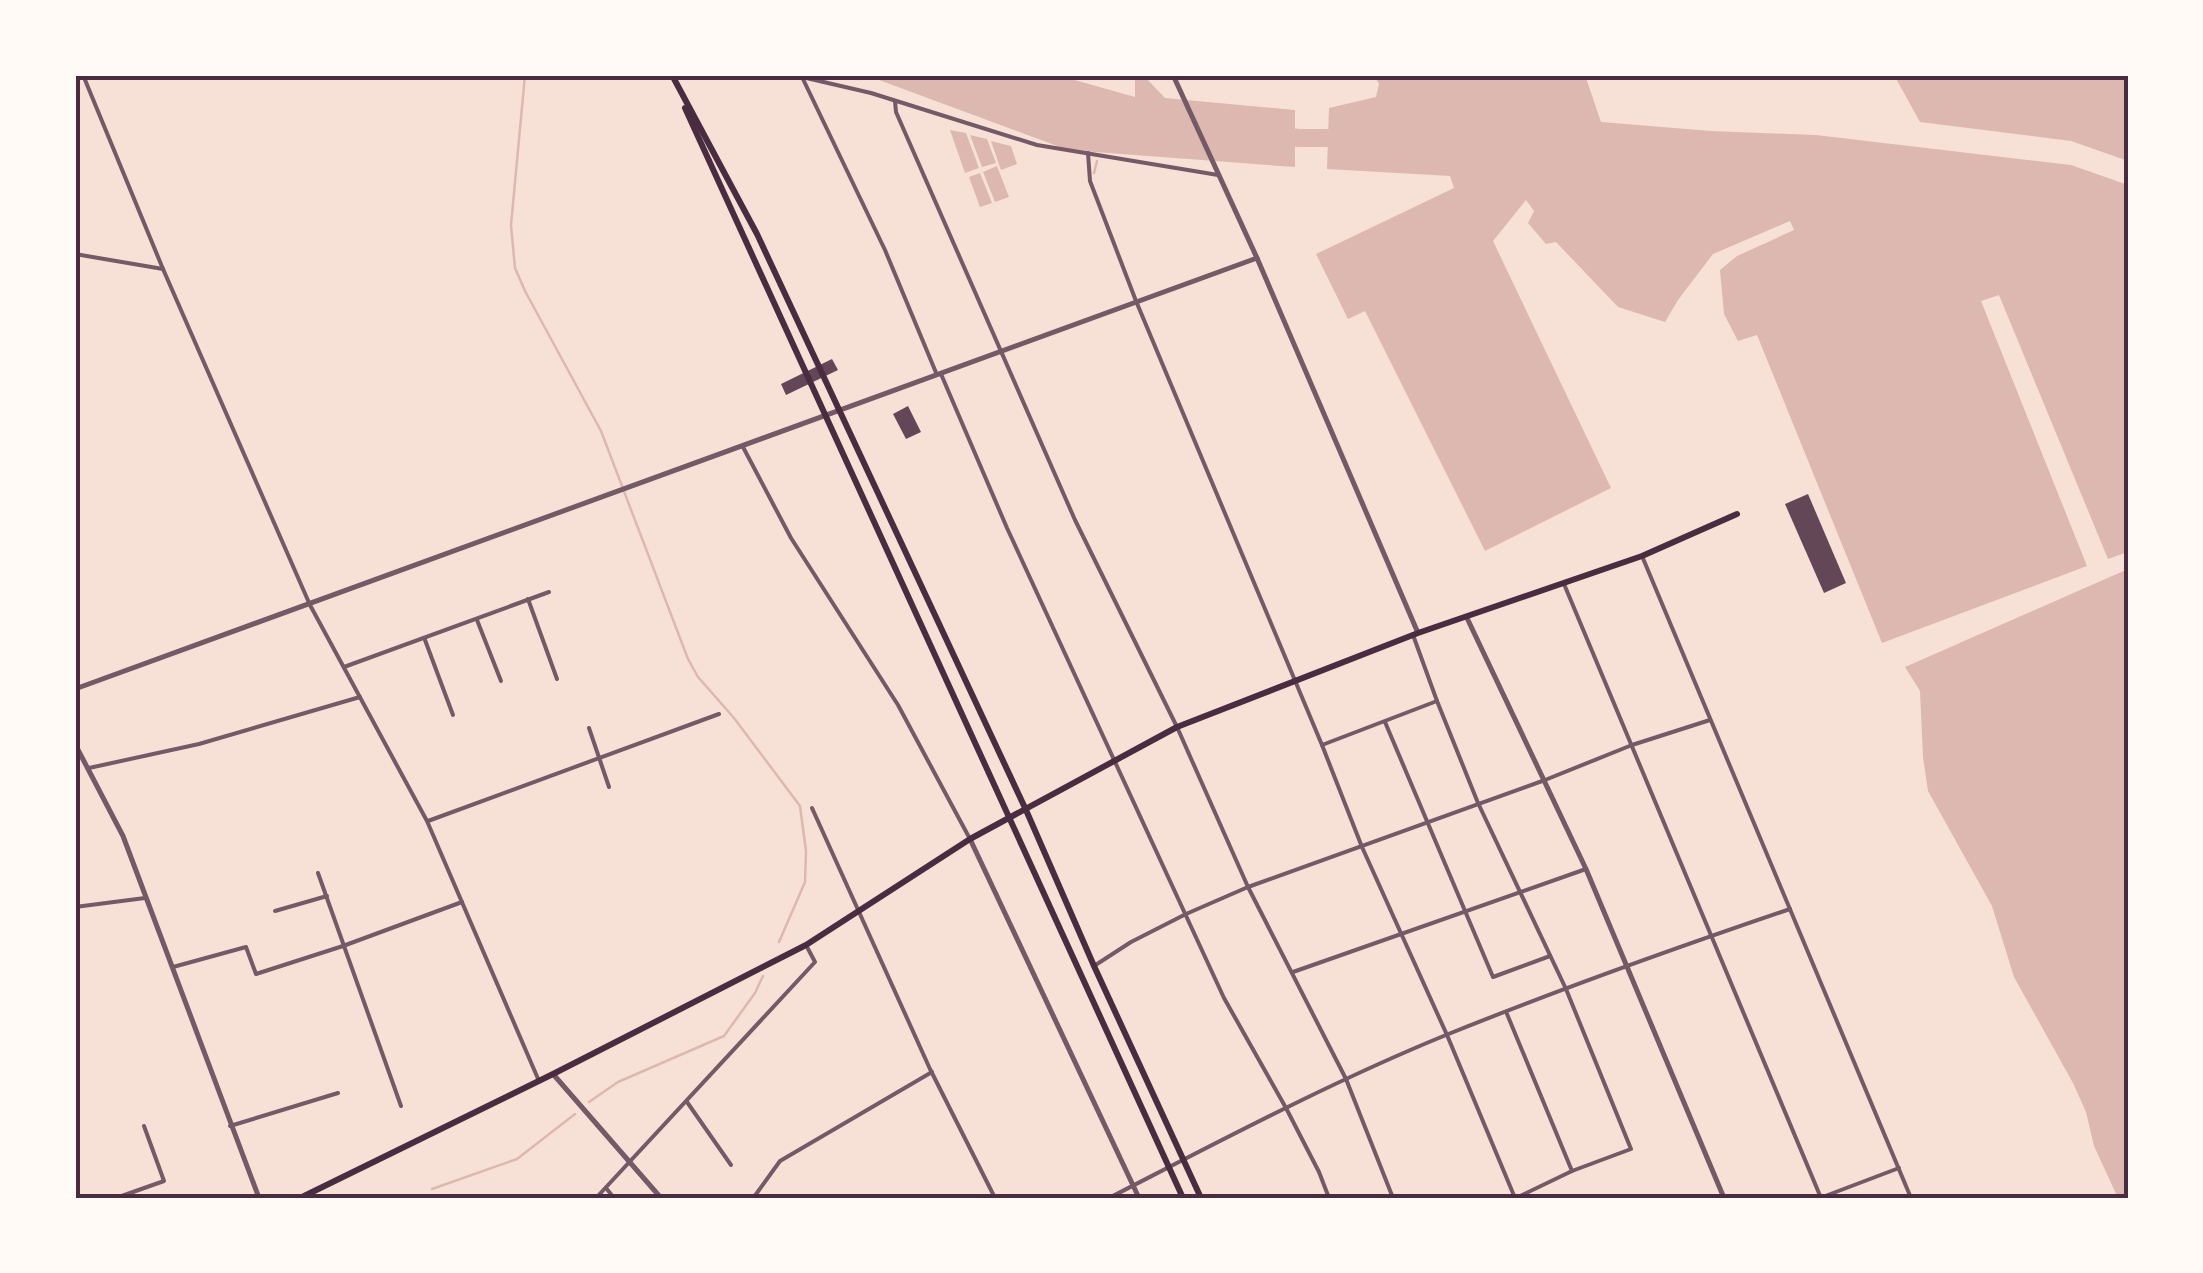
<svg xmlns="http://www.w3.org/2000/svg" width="2203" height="1273" font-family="Overpass,sans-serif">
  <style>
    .water { fill: #dcb8b0 }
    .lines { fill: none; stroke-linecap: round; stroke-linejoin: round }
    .stream { stroke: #dcb8b0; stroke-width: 2.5 }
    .river { stroke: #dcb8b0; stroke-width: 18 }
    .building { fill: #644757 }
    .minor { stroke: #755966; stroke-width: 4 }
    .tertiary { stroke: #755966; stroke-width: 5 }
    .secondary { stroke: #4a2c40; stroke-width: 6 }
    .primary { stroke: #4a2c40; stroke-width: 6 }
    .neatline { fill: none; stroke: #4a2c40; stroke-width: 4 }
  </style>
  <rect width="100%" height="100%" fill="#f7e1d7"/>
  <!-- water -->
  <g class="water">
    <path d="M857,75H1057L1135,97V80L1124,75H1143L1165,98L1295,110V167L1068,150L879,80Z"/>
    <path d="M1374,75H1585L1601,122L1711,131L1816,135L2071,165L2128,185V552L2108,559L1999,295L1981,301L2087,566L1882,643L1757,335L1738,341L1724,314L1720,270L1737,256L1794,230L1790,221L1713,254L1678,300L1665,322L1618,307L1556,242L1546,244L1528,223L1534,211L1526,200L1493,241L1611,488L1485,551L1365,311L1348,319L1316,254L1454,188L1450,176L1327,169L1329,108L1376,97L1379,84Z"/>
    <path d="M1894,75H2128V161L2071,141L1920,122Z"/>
    <path d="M950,130L966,133L979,168L965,173Z"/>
    <path d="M970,135L987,139L996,163L982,167Z"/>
    <path d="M991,141L1011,146L1017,164L1001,170Z"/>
    <path d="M997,166L1009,197L995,202L983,172Z"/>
    <path d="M980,173L992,203L980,207L969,177Z"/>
    <path d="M2128,569V1198H2118L2094,1146L2086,1112L2073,1083L2014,977L1992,906L1928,791L1923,757L1920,691L1905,667Z"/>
  </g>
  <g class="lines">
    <!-- stream -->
    <g class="stream">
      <path d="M525,75L511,225L515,268L525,291L601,431L688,659L698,677L734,718L800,806L806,851L805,882L779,942"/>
      <path d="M1094,173L1097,161"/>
      <path d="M589,1102L618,1082L724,1036L755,993L763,976"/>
      <path d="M432,1189L517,1159L575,1114"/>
    </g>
    <!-- river -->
    <path class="river" d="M1271,135L1299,138H1327"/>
  </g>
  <!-- building -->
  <g class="building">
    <path d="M832,359L838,370L786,395L781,384Z"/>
    <path d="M908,406L921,432L906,439L893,414Z"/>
    <path d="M1808,494L1846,583L1824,593L1785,504Z"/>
  </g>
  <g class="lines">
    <!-- minor -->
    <g class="minor">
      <path d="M83,75L163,269L310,605L427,821L539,1081"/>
      <path d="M895,101L896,112L1075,520L1177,727L1248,887L1346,1079L1393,1198"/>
      <path d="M1088,153L1090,181L1136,301L1322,745L1362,847L1447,1035L1515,1198"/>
      <path d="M75,254L163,269"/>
      <path d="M941,374L1007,528L1224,998L1286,1108L1319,1172L1329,1198"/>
      <path d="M937,375L885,250L802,77L871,93L1037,145L1218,175"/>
      <path d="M743,447L791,538L898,705L970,839"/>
      <path d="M1642,556L1911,1198"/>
      <path d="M1564,584L1821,1198"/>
      <path d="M528,599L557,679"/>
      <path d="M477,620L501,681"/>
      <path d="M1413,635L1437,701"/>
      <path d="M425,640L453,715"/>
      <path d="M344,667L549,592"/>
      <path d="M1385,722L1493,977L1550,956"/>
      <path d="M589,728L609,787"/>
      <path d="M1322,745L1437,701L1478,803L1566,989L1631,1149L1572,1171L1516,1198"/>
      <path d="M89,768L199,744L360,697"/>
      <path d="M812,808L930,1069L995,1198"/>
      <path d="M428,821L719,714"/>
      <path d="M318,873L401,1106"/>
      <path d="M75,907L145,898"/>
      <path d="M275,911L327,896"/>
      <path d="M1094,966L1131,942L1186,914L1248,887L1545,780L1632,745L1710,720"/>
      <path d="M173,967L246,947L256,974L343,946L462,902"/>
      <path d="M1293,972L1586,869"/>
      <path d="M1507,1014L1572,1171"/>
      <path d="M687,1102L731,1165"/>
      <path d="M230,1126L338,1093"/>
      <path d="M606,1188L614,1198"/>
      <path d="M754,1197L780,1161L932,1072"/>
      <path d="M116,1198L164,1181L144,1126"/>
      <path d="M596,1198L815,962L806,945"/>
      <path d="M1109,1198C1220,1141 1331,1082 1446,1035C1560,989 1675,948 1790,909"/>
      <path d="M1820,1198L1899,1168"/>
    </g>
    <!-- tertiary -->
    <g class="tertiary">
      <path d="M1173,75L1257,258L1418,633"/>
      <path d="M1467,618L1586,869L1724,1198"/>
      <path d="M75,689L1257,258"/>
      <path d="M75,744L123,836L259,1198"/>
      <path d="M970,839L1139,1198"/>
      <path d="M553,1074L661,1198"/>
    </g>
    <!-- secondary -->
    <path class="secondary" d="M300,1198L553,1074L806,945L970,839L1177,727L1418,633L1642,556L1737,514"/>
    <!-- primary -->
    <g class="primary">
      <path d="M672,75L757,234L1026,810L1094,966L1201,1198"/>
      <path d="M685,108L1183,1198"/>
    </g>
  </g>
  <!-- border -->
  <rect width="2203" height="1273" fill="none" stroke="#fffaf5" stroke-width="155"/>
  <rect x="78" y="78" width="2048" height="1118" class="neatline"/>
</svg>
